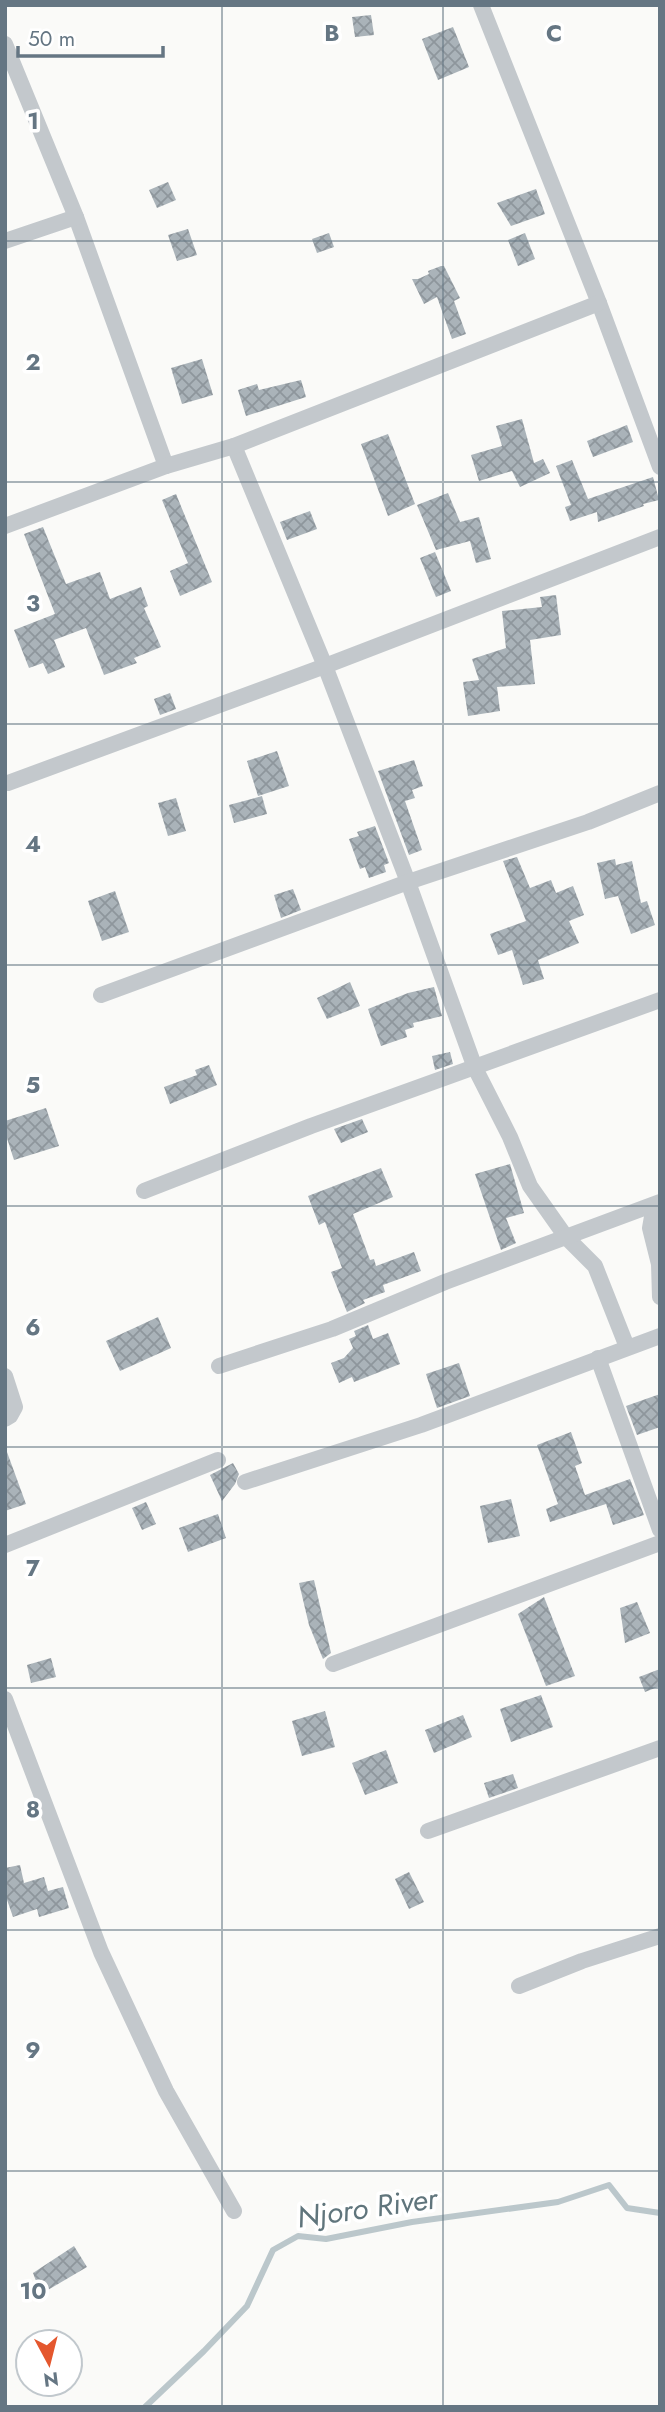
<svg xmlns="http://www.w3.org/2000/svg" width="665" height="2412" font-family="Jost,sans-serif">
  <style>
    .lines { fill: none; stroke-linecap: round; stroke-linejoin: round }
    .stream { stroke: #bbc7cb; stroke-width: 6 }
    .building { fill: url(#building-cross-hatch) }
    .minor { stroke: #c3c8cc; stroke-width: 16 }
    .grid { fill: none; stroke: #657683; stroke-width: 2; stroke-opacity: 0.55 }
    .labels { text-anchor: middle; stroke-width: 7; stroke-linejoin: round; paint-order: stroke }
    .water-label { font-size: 30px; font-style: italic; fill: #60757c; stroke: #fff }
    .grid-label { font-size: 23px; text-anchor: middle; font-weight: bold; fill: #657683; stroke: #fff; stroke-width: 7; stroke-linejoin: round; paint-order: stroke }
  </style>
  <defs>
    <pattern id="building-cross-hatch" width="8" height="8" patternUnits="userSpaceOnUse" patternTransform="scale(1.75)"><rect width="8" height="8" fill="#aab3b9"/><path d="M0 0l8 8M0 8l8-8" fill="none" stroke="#8e969c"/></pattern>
  </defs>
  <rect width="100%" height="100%" fill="#fafaf8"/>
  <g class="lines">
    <!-- stream -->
    <path class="stream" d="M145,2407L204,2351L247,2306L273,2250L298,2236L326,2239L412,2222L558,2202L609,2185L627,2208L660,2213"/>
  </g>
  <!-- building -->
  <g class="building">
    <path d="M371,15L374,35L355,37L352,17Z"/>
    <path d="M453,27L469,67L438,80L422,39Z"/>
    <path d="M168,182L176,200L157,208L149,190Z"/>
    <path d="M536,189L545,214L511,226L497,203Z"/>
    <path d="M188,229L197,255L177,261L168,235Z"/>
    <path d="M329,233L334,247L317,253L312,239Z"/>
    <path d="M525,233L535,259L518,266L508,240Z"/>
    <path d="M441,266H444L460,298L454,301L466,334L452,339L437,297L424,304L412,279H418L429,274L428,271Z"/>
    <path d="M202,359L213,395L182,404L171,368Z"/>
    <path d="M301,380L306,397L246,416L238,390L257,384L259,390Z"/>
    <path d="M522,419L534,463L543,459L550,473L520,487L512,471L479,481L471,455L502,446L496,426Z"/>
    <path d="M627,425L633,442L593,457L587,441Z"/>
    <path d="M388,434L415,504L388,516L361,444Z"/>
    <path d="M572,460L588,499L653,477L659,500L643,504L644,506L598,522L597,512L570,521L565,507L571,505L556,466Z"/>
    <path d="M448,493L460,522L479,517L491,559L476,563L470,541L436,550L417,505Z"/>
    <path d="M176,494L212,582L180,596L170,571L188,563L162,500Z"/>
    <path d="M310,511L317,529L287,540L280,522Z"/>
    <path d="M43,527L66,584L100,572L110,599L141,587L148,606L144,608L161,647L134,658L137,663L104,675L86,628L54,640L65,667L48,674L43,663L29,668L14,630L55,614L24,534Z"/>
    <path d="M435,552L451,591L436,597L420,558Z"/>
    <path d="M556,595L561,635L530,640L535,684L497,687L500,711L468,716L463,682L479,680L472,659L506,648L502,611L542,607L540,597Z"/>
    <path d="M170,693L176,709L160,715L154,699Z"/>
    <path d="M277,751L289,786L258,796L247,761Z"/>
    <path d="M414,760L423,786L412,790L415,798L405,801L422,850L409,855L378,771Z"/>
    <path d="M262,796L267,814L234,823L229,805Z"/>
    <path d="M176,798L186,831L168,836L158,803Z"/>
    <path d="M375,826L389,863L384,865L386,872L369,878L365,867L360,869L349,839L359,836L357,832Z"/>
    <path d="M517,857L530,888L551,880L556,893L573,886L584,915L569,921L579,943L538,960L544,979L523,985L512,950L498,955L490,934L526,921L503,861Z"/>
    <path d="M615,859L616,865L632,861L641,903L647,901L655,925L631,934L618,896L605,899L597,863Z"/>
    <path d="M293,889L301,910L281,918L274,895Z"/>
    <path d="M115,891L129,932L102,941L88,901Z"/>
    <path d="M350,982L360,1006L327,1019L317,998Z"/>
    <path d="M434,987L442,1016L413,1023L414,1027L405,1030L407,1037L381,1046L368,1009L408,993Z"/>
    <path d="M450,1052L453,1064L435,1070L432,1056Z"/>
    <path d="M209,1065L217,1085L170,1104L164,1087L197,1075L195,1070Z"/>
    <path d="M46,1108L59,1146L14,1160L5,1132V1121Z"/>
    <path d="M362,1119L368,1132L341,1143L334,1129Z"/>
    <path d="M510,1164L524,1213L506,1218L516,1243L501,1250L475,1174Z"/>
    <path d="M381,1168L393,1197L353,1214L370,1260L374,1259L376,1266L414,1252L421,1271L383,1285L385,1292L363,1300L365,1303L347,1312L331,1272L342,1268L325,1222L319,1225L308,1196Z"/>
    <path d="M158,1317L171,1348L120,1371L106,1341Z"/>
    <path d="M368,1325L373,1339L388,1333L400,1364L354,1382L352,1377L339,1383L331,1363L344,1358L353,1348L349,1339L356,1336L354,1331Z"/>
    <path d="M459,1363L470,1396L437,1408L426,1374Z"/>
    <path d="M660,1394V1427L637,1435L626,1406Z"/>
    <path d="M571,1432L582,1463L575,1466L585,1495L630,1479L644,1515L613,1525L606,1504L550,1522L546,1509L558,1504L537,1445Z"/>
    <path d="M7,1452L26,1504L5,1511V1453Z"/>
    <path d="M233,1463L239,1474L235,1484L222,1501L210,1475Z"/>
    <path d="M511,1499L520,1536L488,1543L480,1506Z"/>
    <path d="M146,1502L156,1524L142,1530L132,1508Z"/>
    <path d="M218,1514L226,1538L188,1552L179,1528Z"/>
    <path d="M314,1580L331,1653L323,1659L309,1625L299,1583Z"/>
    <path d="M544,1597L575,1676L546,1686L518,1614Z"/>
    <path d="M637,1602L650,1633L625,1643L620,1608Z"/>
    <path d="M51,1658L56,1677L31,1683L27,1665Z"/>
    <path d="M660,1669V1686L645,1692L639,1677Z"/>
    <path d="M541,1695L553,1727L511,1742L500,1709Z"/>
    <path d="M325,1711L335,1747L302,1756L292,1721Z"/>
    <path d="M463,1715L472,1737L434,1753L425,1730Z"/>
    <path d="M386,1750L398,1783L365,1795L352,1763Z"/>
    <path d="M513,1774L518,1788L489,1798L484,1783Z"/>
    <path d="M20,1865L24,1883L44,1877L48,1891L63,1887L69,1908L39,1917L37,1909L13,1917L5,1894V1868Z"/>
    <path d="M409,1872L424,1902L409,1909L395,1879Z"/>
    <path d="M74,2246L87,2267L41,2294L33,2273Z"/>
  </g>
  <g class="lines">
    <!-- minor -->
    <g class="minor">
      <path d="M481,5L599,303L660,467"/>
      <path d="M5,44L76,217L166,466"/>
      <path d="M5,241L76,217"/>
      <path d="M234,446L325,666L408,882L475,1068L510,1137L530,1186L566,1237L595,1266L627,1347"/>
      <path d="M5,526L166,466L234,446L599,303"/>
      <path d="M8,783L325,666L660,537"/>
      <path d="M101,995L408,882L588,822L660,793"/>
      <path d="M144,1191L311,1126L660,1000"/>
      <path d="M654,1205L650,1228L659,1264L660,1297"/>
      <path d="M598,1358L660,1530"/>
      <path d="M219,1366L332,1329L445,1282L660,1202"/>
      <path d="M5,1376L15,1407L10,1416L5,1419"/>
      <path d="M245,1482L421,1425L660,1336"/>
      <path d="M5,1545L218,1460"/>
      <path d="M333,1664L660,1543"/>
      <path d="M5,1699L101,1952L166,2091L234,2211"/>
      <path d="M428,1831L660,1748"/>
      <path d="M519,1986L582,1961L660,1936"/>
    </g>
  </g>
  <!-- grid -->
  <path class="grid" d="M222,5V2407M443,5V2407M5,241H660M5,482H660M5,724H660M5,965H660M5,1206H660M5,1447H660M5,1688H660M5,1930H660M5,2171H660"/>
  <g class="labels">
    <!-- water labels -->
    <g class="water-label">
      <text transform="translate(367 2208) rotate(-8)" y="10">Njoro River</text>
    </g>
  </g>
  <g class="grid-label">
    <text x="332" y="41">B</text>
    <text x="554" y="41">C</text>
    <text x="33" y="129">1</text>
    <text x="33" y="370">2</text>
    <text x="33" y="611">3</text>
    <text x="33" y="852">4</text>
    <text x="33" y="1093">5</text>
    <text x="33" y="1335">6</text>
    <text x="33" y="1576">7</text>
    <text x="33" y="1817">8</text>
    <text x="33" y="2058">9</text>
    <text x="33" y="2299">10</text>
  </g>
  <!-- border -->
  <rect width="665" height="2412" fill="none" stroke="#657683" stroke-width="14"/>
  <!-- north arrow -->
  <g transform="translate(49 2363) rotate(173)"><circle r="33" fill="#ffffff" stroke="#c1c8cd" stroke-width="2"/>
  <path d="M0-5L12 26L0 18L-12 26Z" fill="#e4572e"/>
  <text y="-10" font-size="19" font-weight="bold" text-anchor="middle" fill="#657683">N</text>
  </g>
  <!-- scale -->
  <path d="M18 46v10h145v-10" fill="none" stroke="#657683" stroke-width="3.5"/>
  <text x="28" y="46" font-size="21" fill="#657683" stroke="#ffffff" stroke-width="5" paint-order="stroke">50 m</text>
</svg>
